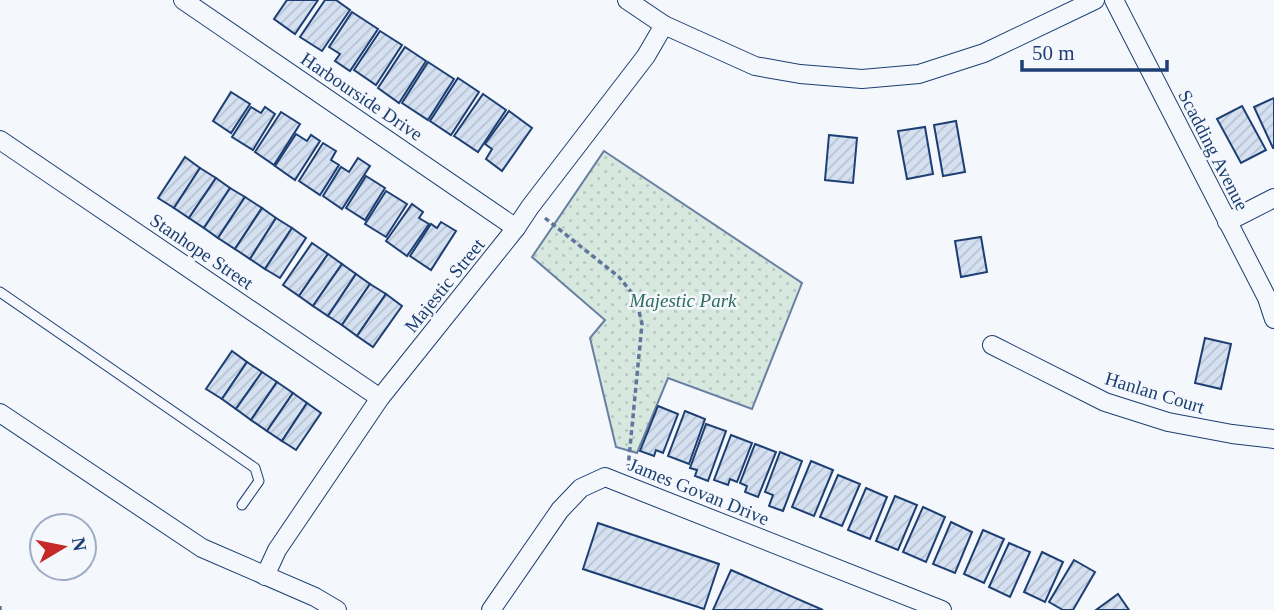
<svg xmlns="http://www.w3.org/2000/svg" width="1274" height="610" font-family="Georgia,serif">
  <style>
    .grass { fill: url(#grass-dots); stroke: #687fa3; stroke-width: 2 }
    .building { fill: url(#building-hatch); stroke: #1d3f73; stroke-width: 2 }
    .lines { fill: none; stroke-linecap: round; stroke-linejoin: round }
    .service-casing { stroke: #1d3f73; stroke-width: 11 }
    .minor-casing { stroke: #1d3f73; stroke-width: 20 }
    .path { stroke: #5e769c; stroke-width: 3.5; stroke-dasharray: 5 3.5; stroke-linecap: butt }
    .service { stroke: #f4f7fb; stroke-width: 9 }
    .minor { stroke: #f4f7fb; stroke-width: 18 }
    .labels { text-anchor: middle; stroke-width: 5; stroke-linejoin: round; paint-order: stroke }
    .street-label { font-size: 19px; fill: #1d3f73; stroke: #f4f7fb }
    .park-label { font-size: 19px; font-style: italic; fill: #2c6c60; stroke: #f4f7fb }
  </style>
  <defs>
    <pattern id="grass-dots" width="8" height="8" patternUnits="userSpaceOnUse" patternTransform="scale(1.75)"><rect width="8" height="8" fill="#d7e8df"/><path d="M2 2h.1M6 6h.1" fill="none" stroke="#b8c8c3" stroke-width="1.8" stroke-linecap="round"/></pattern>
    <pattern id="building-hatch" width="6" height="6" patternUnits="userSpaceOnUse" patternTransform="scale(1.75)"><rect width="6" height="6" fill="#d5e0f0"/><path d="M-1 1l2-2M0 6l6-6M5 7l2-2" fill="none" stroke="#b6c1d1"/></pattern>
  </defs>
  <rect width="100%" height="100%" fill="#f4f7fb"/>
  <!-- grass -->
  <path class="grass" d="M604,151L802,283L752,409L668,378L637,453L616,447L590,338L605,320L532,257Z"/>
  <!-- building -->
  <g class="building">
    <path d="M287,0H318L295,34L274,19Z"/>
    <path d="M325,0H336L350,10L322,51L300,37Z"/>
    <path d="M352,12L378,29L350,71L335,61L340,54L329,47Z"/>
    <path d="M380,31L402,45L376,85L354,70Z"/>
    <path d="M405,47L426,61L399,103L378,88Z"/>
    <path d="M428,62L454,79L428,120L402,103Z"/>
    <path d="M458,78L479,92L451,135L430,121Z"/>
    <path d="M231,92L250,104L231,133L213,121Z"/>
    <path d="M483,94L506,110L478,152L454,136Z"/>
    <path d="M1274,98V148H1273L1254,107Z"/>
    <path d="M1242,106L1266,150L1241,163L1217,119Z"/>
    <path d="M251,107L261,113L265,107L275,114L253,150L232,137Z"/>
    <path d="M509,111L532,128L502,171L486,159L492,149L485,144Z"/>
    <path d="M281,112L300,124L274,165L255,152Z"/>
    <path d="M956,121L965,172L943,176L934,125Z"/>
    <path d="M925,127L933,174L907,179L898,131Z"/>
    <path d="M296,134L307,141L311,135L320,141L295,180L275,166Z"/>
    <path d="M829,135L857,138L853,183L825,180Z"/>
    <path d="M323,143L336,151L331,160L339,165L320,195L299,181Z"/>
    <path d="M185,157L200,168L174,208L158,198Z"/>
    <path d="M358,158L370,166L342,209L323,196L341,167L349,172Z"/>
    <path d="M200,168L216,178L189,218L174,208Z"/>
    <path d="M366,176L385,188L365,220L346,208Z"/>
    <path d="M216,178L230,188L204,228L189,218Z"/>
    <path d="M230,188L245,197L218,238L204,228Z"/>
    <path d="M386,191L407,204L386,237L365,224Z"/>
    <path d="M245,197L262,208L235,249L218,238Z"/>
    <path d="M412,204L423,212L419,218L429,224L407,256L386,241Z"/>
    <path d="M262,208L276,218L250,259L235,249Z"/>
    <path d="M276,218L292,228L265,269L250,259Z"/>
    <path d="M441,222L456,231L431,270L410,256L431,224L437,228Z"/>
    <path d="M292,228L306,238L280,278L265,269Z"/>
    <path d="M981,237L987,272L961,277L955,241Z"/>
    <path d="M312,243L328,254L299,296L283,285Z"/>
    <path d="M328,254L342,264L313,306L299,296Z"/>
    <path d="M342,264L356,274L328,316L313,306Z"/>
    <path d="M356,274L370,284L342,325L328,316Z"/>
    <path d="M370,284L386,294L357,336L342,325Z"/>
    <path d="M386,294L402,306L373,347L357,336Z"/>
    <path d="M1205,338L1231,344L1221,389L1195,383Z"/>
    <path d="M232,351L247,362L222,399L206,389Z"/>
    <path d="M247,362L262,372L236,409L222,399Z"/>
    <path d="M262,372L277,382L251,420L236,409Z"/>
    <path d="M277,382L293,393L267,431L251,420Z"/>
    <path d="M293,393L307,403L282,441L267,431Z"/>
    <path d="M307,403L321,413L296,450L282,441Z"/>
    <path d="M658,406L678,414L663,453L656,450L654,456L640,451Z"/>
    <path d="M685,411L705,419L689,464L668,456Z"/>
    <path d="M706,424L726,431L708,481L695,476L697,470L690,468Z"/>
    <path d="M731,435L752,443L737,482L730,479L728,485L714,480Z"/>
    <path d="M755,444L776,452L758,497L745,492L747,486L740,483Z"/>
    <path d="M780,452L802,461L783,511L769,506L773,495L765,492Z"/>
    <path d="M811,461L833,470L814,516L792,507Z"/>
    <path d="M838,475L860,484L842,526L820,517Z"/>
    <path d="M866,488L887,497L870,539L848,530Z"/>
    <path d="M895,496L917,505L898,550L876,541Z"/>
    <path d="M923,507L945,517L926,562L903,552Z"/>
    <path d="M951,522L972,532L955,573L933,564Z"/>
    <path d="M598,523L719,564L704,609L583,569Z"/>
    <path d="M983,530L1004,539L984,583L964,574Z"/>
    <path d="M1009,543L1030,552L1010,597L989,587Z"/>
    <path d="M1042,552L1063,562L1045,602L1024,592Z"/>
    <path d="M1074,560L1095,572L1073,610H1063L1049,602Z"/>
    <path d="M731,570L823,610H713Z"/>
    <path d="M1118,594L1129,610H1096Z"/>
  </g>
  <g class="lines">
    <defs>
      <path id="service" d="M0,292L255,468L259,481L242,505"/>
      <g id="minor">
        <path d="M183,0L516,228"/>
        <path d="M627,0L664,25L755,66L800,74L862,79L919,74L984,53L1095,0"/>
        <path d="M1114,0L1267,298L1274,319"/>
        <path d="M0,140L380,398"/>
        <path d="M1227,222L1274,198"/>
        <path d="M992,345L1105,402L1168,422L1232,434L1274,439"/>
        <path d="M0,413L202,548L315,597L337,610"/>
        <path d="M265,576L277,550L380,398L516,228L530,207L646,56L664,25"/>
        <path d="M491,610L560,510L581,488L605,477L942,610"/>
      </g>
    </defs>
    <!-- service casing -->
    <use href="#service" class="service-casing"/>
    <!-- minor casing -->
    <use href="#minor" class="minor-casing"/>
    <!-- path -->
    <g class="path">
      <path d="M545,218L619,277L636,298L642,324L628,468"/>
      <path d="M0,606V610"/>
    </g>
    <!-- service -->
    <use href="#service" class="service"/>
    <!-- minor -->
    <use href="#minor" class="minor"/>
  </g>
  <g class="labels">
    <!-- street labels -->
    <g class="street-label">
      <text transform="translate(362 96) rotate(34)" y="7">Harbourside Drive</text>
      <text transform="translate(1214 150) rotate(63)" y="7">Scadding Avenue</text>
      <text transform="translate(202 251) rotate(34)" y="7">Stanhope Street</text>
      <text transform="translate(444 285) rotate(-51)" y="7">Majestic Street</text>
      <text transform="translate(1155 392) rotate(17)" y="7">Hanlan Court</text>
      <text transform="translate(699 491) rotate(22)" y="7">James Govan Drive</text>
    </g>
    <!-- park labels -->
    <g class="park-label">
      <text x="683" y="307">Majestic Park</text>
    </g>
  </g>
  <!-- north arrow -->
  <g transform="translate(63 547) rotate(80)"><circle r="33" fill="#f4f7fb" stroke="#9eadc5" stroke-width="2"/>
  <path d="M0-5L12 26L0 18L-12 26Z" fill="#c62828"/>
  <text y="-10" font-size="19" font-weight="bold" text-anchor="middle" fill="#1d3f73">N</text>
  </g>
  <!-- scale -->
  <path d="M1022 60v10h145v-10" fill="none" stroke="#1d3f73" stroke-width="3.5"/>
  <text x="1032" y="60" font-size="21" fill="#1d3f73" stroke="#f4f7fb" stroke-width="5" paint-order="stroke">50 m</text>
</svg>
